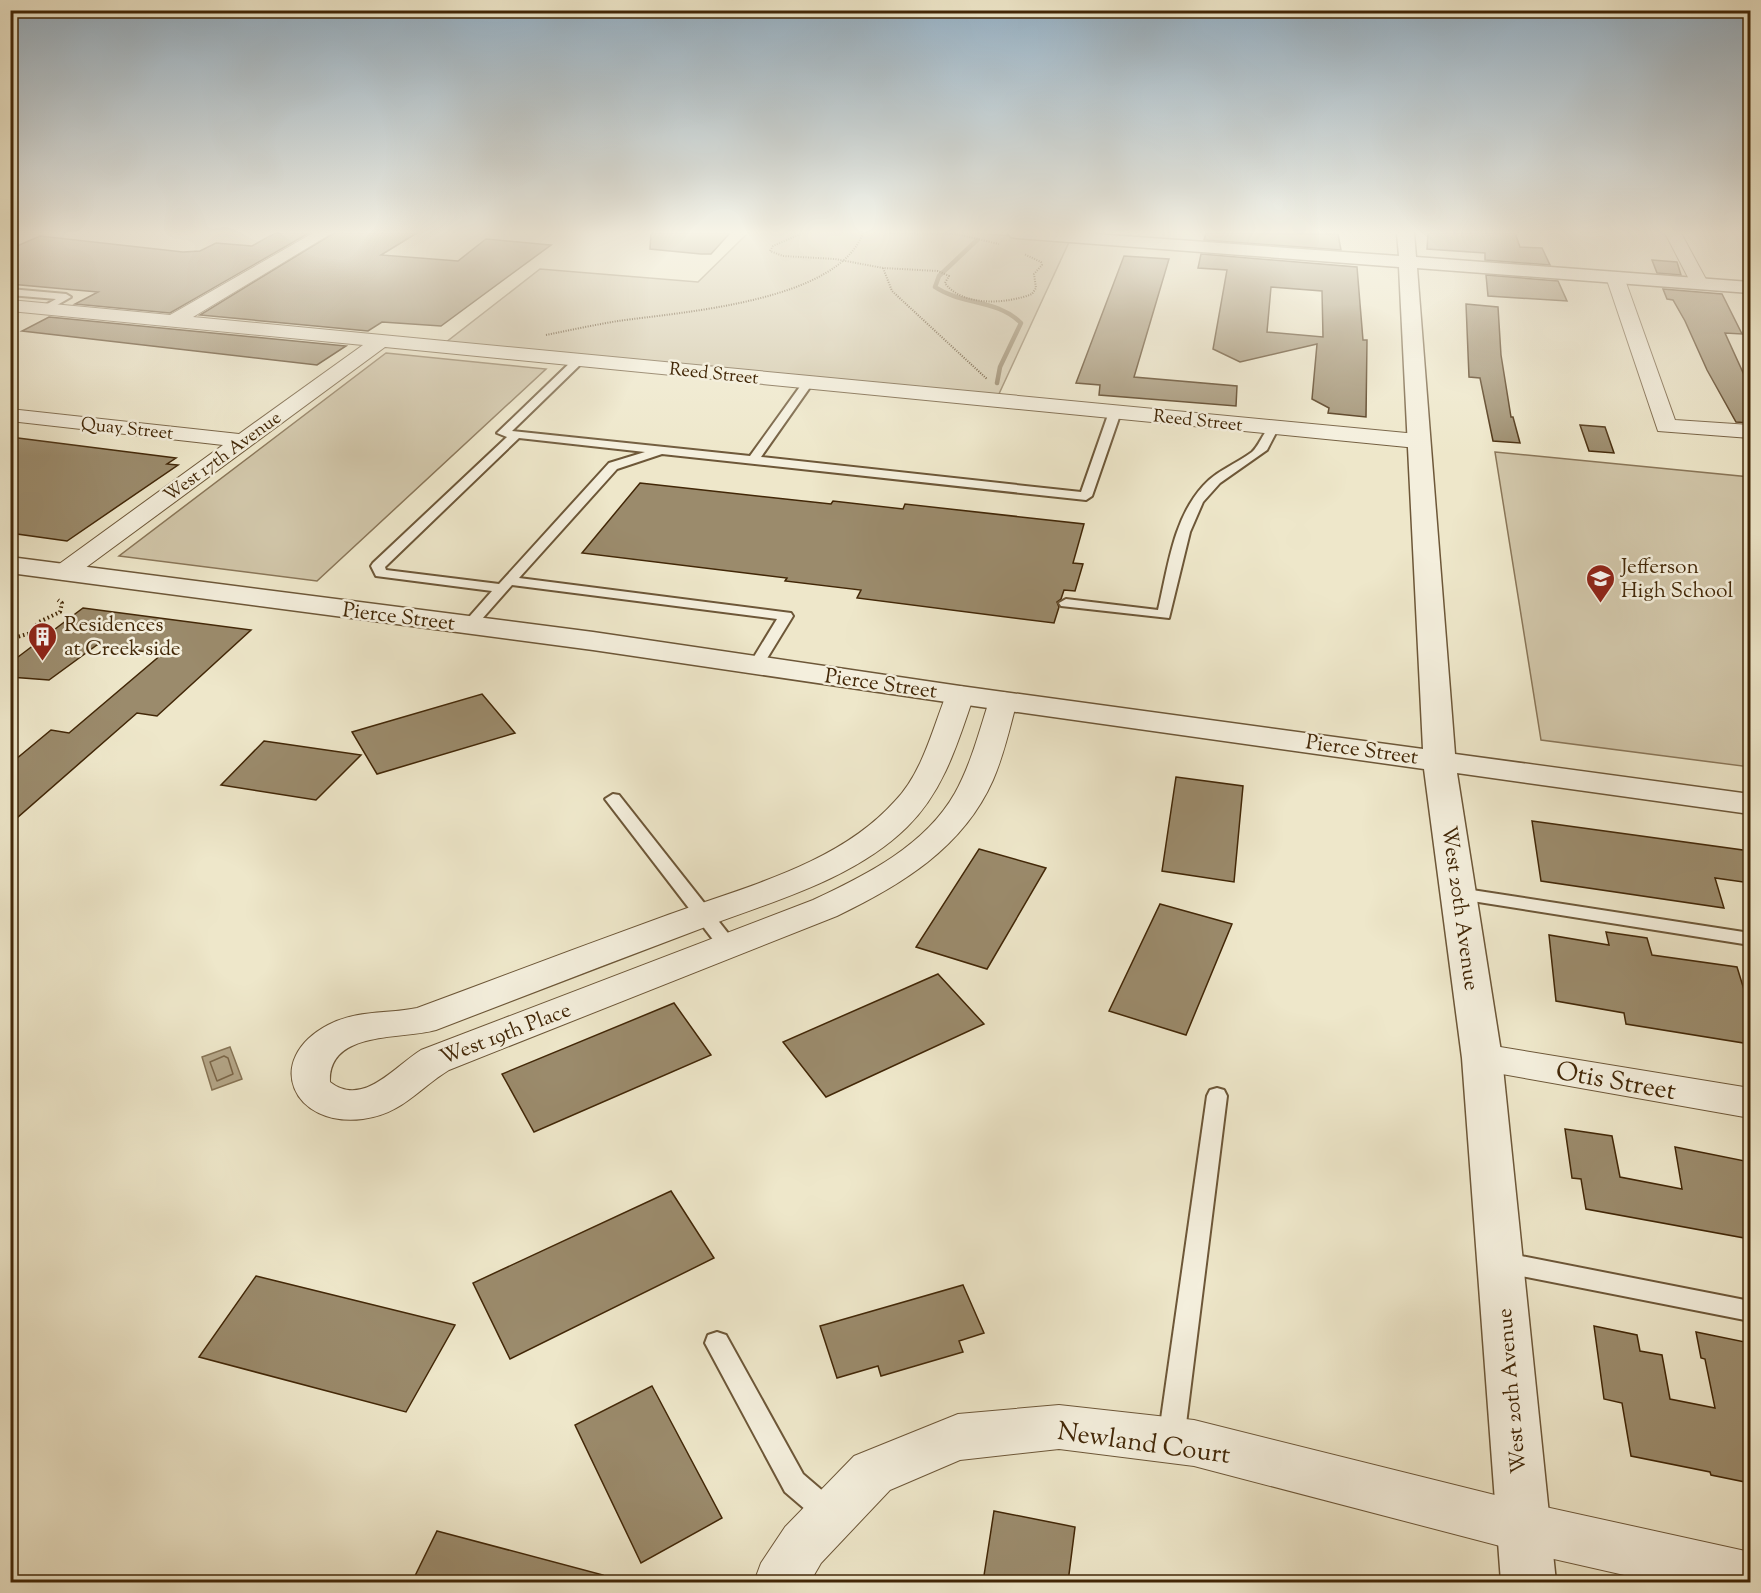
<svg xmlns="http://www.w3.org/2000/svg" width="1761" height="1593" font-family="'Sorts Mill Goudy',serif">
  <style>
    .green { fill: #d1c6a9; stroke: #8a7658; stroke-width: 1.5 }
    .water { fill: #b4a688; stroke: #867354; stroke-width: 1.5 }
    .lines { fill: none; stroke-linecap: round; stroke-linejoin: round }
    .shore { stroke: #7b6648; stroke-width: 1.5 }
    .stream { stroke: #867354; stroke-width: 4.5 }
    .building { fill: #9b8b6c; stroke: #422707; stroke-width: 1.5; fill-rule: evenodd }
    .service-casing { stroke: #6d5738; stroke-width: 4 }
    .minor-casing { stroke: #6d5738; stroke-width: 2 }
    .tertiary-casing { stroke: #6d5738; stroke-width: 3 }
    .path-far1 { stroke: #422707; stroke-width: 2; stroke-dasharray: 1 1.5; stroke-linecap: butt }
    .path { stroke: #422707; stroke-width: 4; stroke-dasharray: 1.5 3; stroke-linecap: butt }
    .service { fill: #f4efdd; fill-rule: evenodd }
    .minor { fill: #f4efdd; fill-rule: evenodd }
    .tertiary { fill: #f4efdd; fill-rule: evenodd }
    .labels { text-anchor: middle; stroke-width: 5; stroke-linejoin: round; paint-order: stroke }
    .far-street-label { font-size: 18px; fill: #422707; stroke: #f4efdd }
    .poi-label { font-size: 21px; fill: #422707; stroke: #f4efdd; text-anchor: start }
    .street-label { font-size: 21px; fill: #422707; stroke: #f4efdd }
    .near-street-label { font-size: 26px; fill: #422707; stroke: #f4efdd }
  </style>
  <rect width="100%" height="100%" fill="#eee7ca"/>
  <filter id="stains"><feTurbulence type="fractalNoise" baseFrequency=".00333" numOctaves="4"/><feColorMatrix values="0 0 0 0 .2 0 0 0 0 .09 0 0 0 0 .02 0 0 0 .5 -.17"/></filter>
  <radialGradient id="worn" r=".72"><stop offset=".6" stop-color="#630" stop-opacity="0"/><stop offset="1" stop-color="#630" stop-opacity=".3"/></radialGradient>
  <!-- green -->
  <g class="green">
    <path d="M748,233H973L1070,240L998,396L445,343L540,269L698,282Z"/>
    <path d="M386,353L546,369L317,581L119,556Z"/>
    <path d="M1495,452L1750,477V767L1541,740Z"/>
  </g>
  <!-- water -->
  <path class="water" d="M230,1047L242,1079L212,1090L202,1057Z"/>
  <g class="lines">
    <!-- shore -->
    <path class="shore" d="M224,1056L228,1058L233,1074L217,1081L210,1062Z"/>
    <!-- stream -->
    <path class="stream" d="M977,240L939,276L935,287C962,305 997,299 1021,323L1000,367L997,383"/>
  </g>
  <!-- building -->
  <g class="building">
    <path d="M275,233H309L170,313L75,304L98,292L10,284V249L40,236L183,252L200,251L216,243L252,246Z"/>
    <path d="M334,233H417L381,255L458,261L486,239L551,245L441,326L382,322L368,331L200,315Z"/>
    <path d="M651,233H730L711,254H701L650,249Z"/>
    <path d="M1206,233L1338,234L1341,250L1204,240Z"/>
    <path d="M1428,233H1515L1520,247L1542,248L1550,265L1485,260V253L1427,249Z"/>
    <path d="M1201,254L1357,267L1363,340H1367L1366,417L1328,413L1329,408L1312,399L1317,344L1240,362L1213,349L1227,270L1198,268ZM1271,287L1322,291L1323,337L1267,332Z"/>
    <path d="M1124,256L1169,259L1134,377L1237,386L1236,406L1099,395L1100,385L1076,383Z"/>
    <path d="M1652,260L1677,262L1681,275L1657,273Z"/>
    <path d="M1486,275L1558,281L1567,301L1488,296Z"/>
    <path d="M1663,289L1722,294L1742,334L1725,333L1750,388V423L1736,422L1707,370L1685,321L1673,300L1667,299Z"/>
    <path d="M1466,304L1498,307L1501,355L1511,417H1513L1520,443L1493,441L1480,378L1469,377Z"/>
    <path d="M49,317L346,346L317,365L22,331Z"/>
    <path d="M1580,425L1605,427L1614,453L1589,451Z"/>
    <path d="M10,437L176,458L167,464L178,465L67,541L10,533Z"/>
    <path d="M640,483L831,504L833,501L903,509L905,504L1084,524L1073,563L1083,564L1075,591L1064,590L1061,599L1057,602L1059,607L1054,623L857,598L861,590L785,581L787,578L582,553Z"/>
    <path d="M83,608L251,630L157,716L137,713L10,824V764L51,730L69,733L162,654L97,645L49,680L10,677V663Z"/>
    <path d="M482,694L515,733L377,774L352,732Z"/>
    <path d="M264,741L361,755L316,800L221,785Z"/>
    <path d="M1176,777L1243,786L1234,882L1162,871Z"/>
    <path d="M1532,821L1750,851V883L1715,878L1724,908L1541,881Z"/>
    <path d="M979,849L1046,868L987,969L916,947Z"/>
    <path d="M1160,904L1232,924L1186,1035L1109,1011Z"/>
    <path d="M1606,932L1647,938L1652,955L1737,967L1750,1009V1044L1626,1024L1624,1013L1556,1001L1549,935L1609,945Z"/>
    <path d="M938,974L984,1024L826,1097L783,1042Z"/>
    <path d="M674,1003L711,1055L534,1132L502,1074Z"/>
    <path d="M1565,1129L1612,1136L1620,1177L1682,1189L1675,1147L1750,1162V1239L1586,1209L1581,1179L1572,1178Z"/>
    <path d="M671,1191L714,1258L510,1359L473,1283Z"/>
    <path d="M256,1276L455,1325L406,1412L199,1357Z"/>
    <path d="M963,1285L984,1333L959,1341L963,1352L881,1376L878,1366L837,1378L820,1326Z"/>
    <path d="M1594,1326L1637,1335L1640,1351L1662,1355L1670,1399L1715,1408L1705,1359L1701,1358L1696,1332L1750,1343V1483L1711,1475L1710,1472L1631,1456L1622,1403L1604,1399Z"/>
    <path d="M652,1386L722,1518L641,1563L575,1425Z"/>
    <path d="M994,1511L1075,1527L1068,1582H983Z"/>
    <path d="M437,1531L603,1575L602,1582H412Z"/>
  </g>
  <g class="lines">
    <defs>
      <g id="service">
        <path d="M10,289L66,294L71,297L45,312L40,309L42,307L56,299L10,295Z"/>
        <path d="M579,357L583,358V362L512,431L750,456L804,381L808,380L813,383L761,457L1081,492L1109,412L1115,409L1121,412L1092,496L1086,500L662,454L617,469L519,578L791,613L793,616L763,665L756,669L749,665L777,619L512,585L474,628L469,629L462,625L492,591L376,576L371,566L373,563L507,437L497,433L575,358ZM519,438L645,452L609,463L499,584L386,570L385,567Z"/>
        <path d="M1273,424L1279,427L1267,450L1220,483L1203,502L1190,532L1169,618L1061,606L1059,603L1066,599L1158,610C1168,568 1173,519 1203,486C1216,471 1236,464 1252,452C1260,445 1266,426 1273,424Z"/>
        <path d="M613,794L619,795L735,942L737,946L735,950L728,952L721,950L605,799Z"/>
        <path d="M1459,888L1750,933V945L1453,898L1450,894L1453,890Z"/>
        <path d="M1217,1088L1224,1090L1227,1096L1184,1440L1180,1448L1171,1452L1162,1448L1158,1440L1207,1096L1210,1090Z"/>
        <path d="M1501,1252L1750,1301V1321L1501,1272L1493,1269L1489,1262L1493,1255Z"/>
        <path d="M717,1332L726,1335L803,1474L838,1504L842,1513L838,1522L829,1526L820,1522L785,1492L705,1343L708,1335Z"/>
      </g>
      <g id="minor">
        <path d="M313,233H332L193,317L1417,434L1425,436L1428,441L1425,446L1417,448L385,347L73,577L64,580L55,577L51,572L55,567L223,445L10,421V409L239,434L363,345L10,311V300L170,315Z"/>
        <path d="M1665,233H1681L1708,283L1705,287H1693Z"/>
        <path d="M1615,272L1621,273L1624,277L1675,420L1750,425V438L1658,431L1606,277L1609,273Z"/>
        <path d="M960,686L970,689L974,695C958,742 944,791 907,827C852,881 769,902 700,929C612,962 524,996 436,1030C401,1040 328,1030 330,1082C363,1108 395,1066 421,1050L813,900C866,875 925,846 955,793C971,764 979,732 989,701L993,695L1003,692L1013,695L1017,701C1010,727 1004,755 993,780C963,848 901,885 837,916L449,1070C418,1089 402,1114 363,1119C293,1128 262,1060 328,1025C356,1010 387,1014 417,1008C500,977 582,946 665,916C743,887 838,865 895,801C922,773 932,731 946,695L950,689Z"/>
        <path d="M1482,1044L1750,1088V1118L1468,1068L1463,1058L1468,1048Z"/>
        <path d="M1059,1405L1194,1420L1523,1502L1750,1552V1582H1655L1523,1552L1194,1466L1059,1449L960,1460L890,1490L821,1563L810,1582H754L761,1563L785,1527L854,1456L958,1414Z"/>
      </g>
      <path id="tertiary" d="M1008,233H1081L1399,256L1397,233H1414L1416,257L1750,282V293L1417,268L1455,754L1750,794V814L1457,773L1502,1058L1556,1582H1501L1462,1058L1424,769L960,704L593,650L10,573V557L593,632L960,686L1423,749L1399,267L1017,238L1011,237Z"/>
    </defs>
    <!-- service casing -->
    <use href="#service" class="service-casing"/>
    <!-- minor casing -->
    <use href="#minor" class="minor-casing"/>
    <!-- tertiary casing -->
    <use href="#tertiary" class="tertiary-casing"/>
    <!-- path-far1 -->
    <g class="path-far1">
      <path d="M803,233L773,246L770,251L783,256L835,259L883,268L938,271L949,276L945,283C962,307 1007,304 1032,294L1036,288L1034,274L1042,265L1041,262L1024,254"/>
      <path d="M887,233L956,234L999,244"/>
      <path d="M883,268L892,291L987,379"/>
      <path d="M546,335C570,330 594,325 618,321C681,312 838,302 863,233"/>
    </g>
    <!-- path -->
    <g class="path">
      <path d="M10,639L31,633L39,622L60,612L62,603L58,600"/>
      <path d="M10,660L14,661"/>
    </g>
    <!-- service -->
    <use href="#service" class="service"/>
    <!-- minor -->
    <use href="#minor" class="minor"/>
    <!-- tertiary -->
    <use href="#tertiary" class="tertiary"/>
  </g>
  <!-- sky -->
  <linearGradient id="sky" x2="0" y2="1"><stop stop-color="#93aec2"/><stop offset="0.51" stop-color="#f7f4e7"/><stop offset="1" stop-color="#f7f4e7" stop-opacity="0"/></linearGradient>
  <rect width="1761" height="456" fill="url(#sky)"/>
  <!-- icons -->
  <defs>
    <symbol id="school-pin" viewBox="-11 -11 22 30"><path d="M0 17L-7.5 6A9.5 9.5 0 1 1 7.5 6Z" fill="#8f2418" stroke="#f4efdd"/><path d="M0-5L7-2L0 1L-7-2ZM-4 1L0 2.5L4 1V4Q0 6-4 4Z" fill="#fff"/></symbol>
    <symbol id="building-pin" viewBox="-11 -11 22 30"><path d="M0 17L-7.5 6A9.5 9.5 0 1 1 7.5 6Z" fill="#8f2418" stroke="#f4efdd"/><path d="M-4-6H4V6H1V3H-1V6H-4ZM-2.5-4.3h1.7v1.8h-1.7ZM.8-4.3h1.7v1.8H.8ZM-2.5-1h1.7V.8h-1.7ZM.8-1h1.7V.8H.8Z" fill="#fff"/></symbol>
  </defs>
  <g fill-rule="evenodd">
    <use href="#school-pin" x="1584" y="562" width="33" height="45"/>
    <use href="#building-pin" x="26" y="620" width="33" height="45"/>
  </g>
  <g class="labels">
    <!-- far-street labels -->
    <g class="far-street-label">
      <text transform="translate(714 373) rotate(6)" y="6">Reed Street</text>
      <text transform="translate(1198 420) rotate(6)" y="6">Reed Street</text>
      <text transform="translate(127 428) rotate(6)" y="6">Quay Street</text>
      <text transform="translate(222 456) rotate(-36)" y="6">West 17th Avenue</text>
    </g>
    <!-- poi labels -->
    <g class="poi-label">
      <text x="1621" y="573">Jefferson<tspan x="1621" dy="24">High School</tspan></text>
      <text x="64" y="631">Residences<tspan x="64" dy="24">at Creek side</tspan></text>
    </g>
    <!-- street labels -->
    <g class="street-label">
      <text transform="translate(399 616) rotate(7)" y="7">Pierce Street</text>
      <text transform="translate(881 683) rotate(8)" y="7">Pierce Street</text>
      <text transform="translate(1362 749) rotate(8)" y="7">Pierce Street</text>
      <text transform="translate(1461 908) rotate(82)" y="7">West 20th Avenue</text>
      <text transform="translate(505 1033) rotate(-21)" y="7">West 19th Place</text>
      <text transform="translate(1511 1391) rotate(-95)" y="7">West 20th Avenue</text>
    </g>
    <!-- near-street labels -->
    <g class="near-street-label">
      <text transform="translate(1616 1080) rotate(10)" y="9">Otis Street</text>
      <text transform="translate(1144 1442) rotate(8)" y="9">Newland Court</text>
    </g>
  </g>
  <!-- margin -->
  <rect width="1761" height="1593" fill="none" stroke="#eee7ca" stroke-width="36"/>
  <rect x="12" y="12" width="1737" height="1569" fill="none" stroke="#422707" stroke-width="3"/>
  <rect x="18" y="18" width="1725" height="1557" fill="none" stroke="#422707" stroke-width="1.5"/>
  <rect width="100%" height="100%" filter="url(#stains)"/>
  <rect width="100%" height="100%" fill="url(#worn)"/>
</svg>
